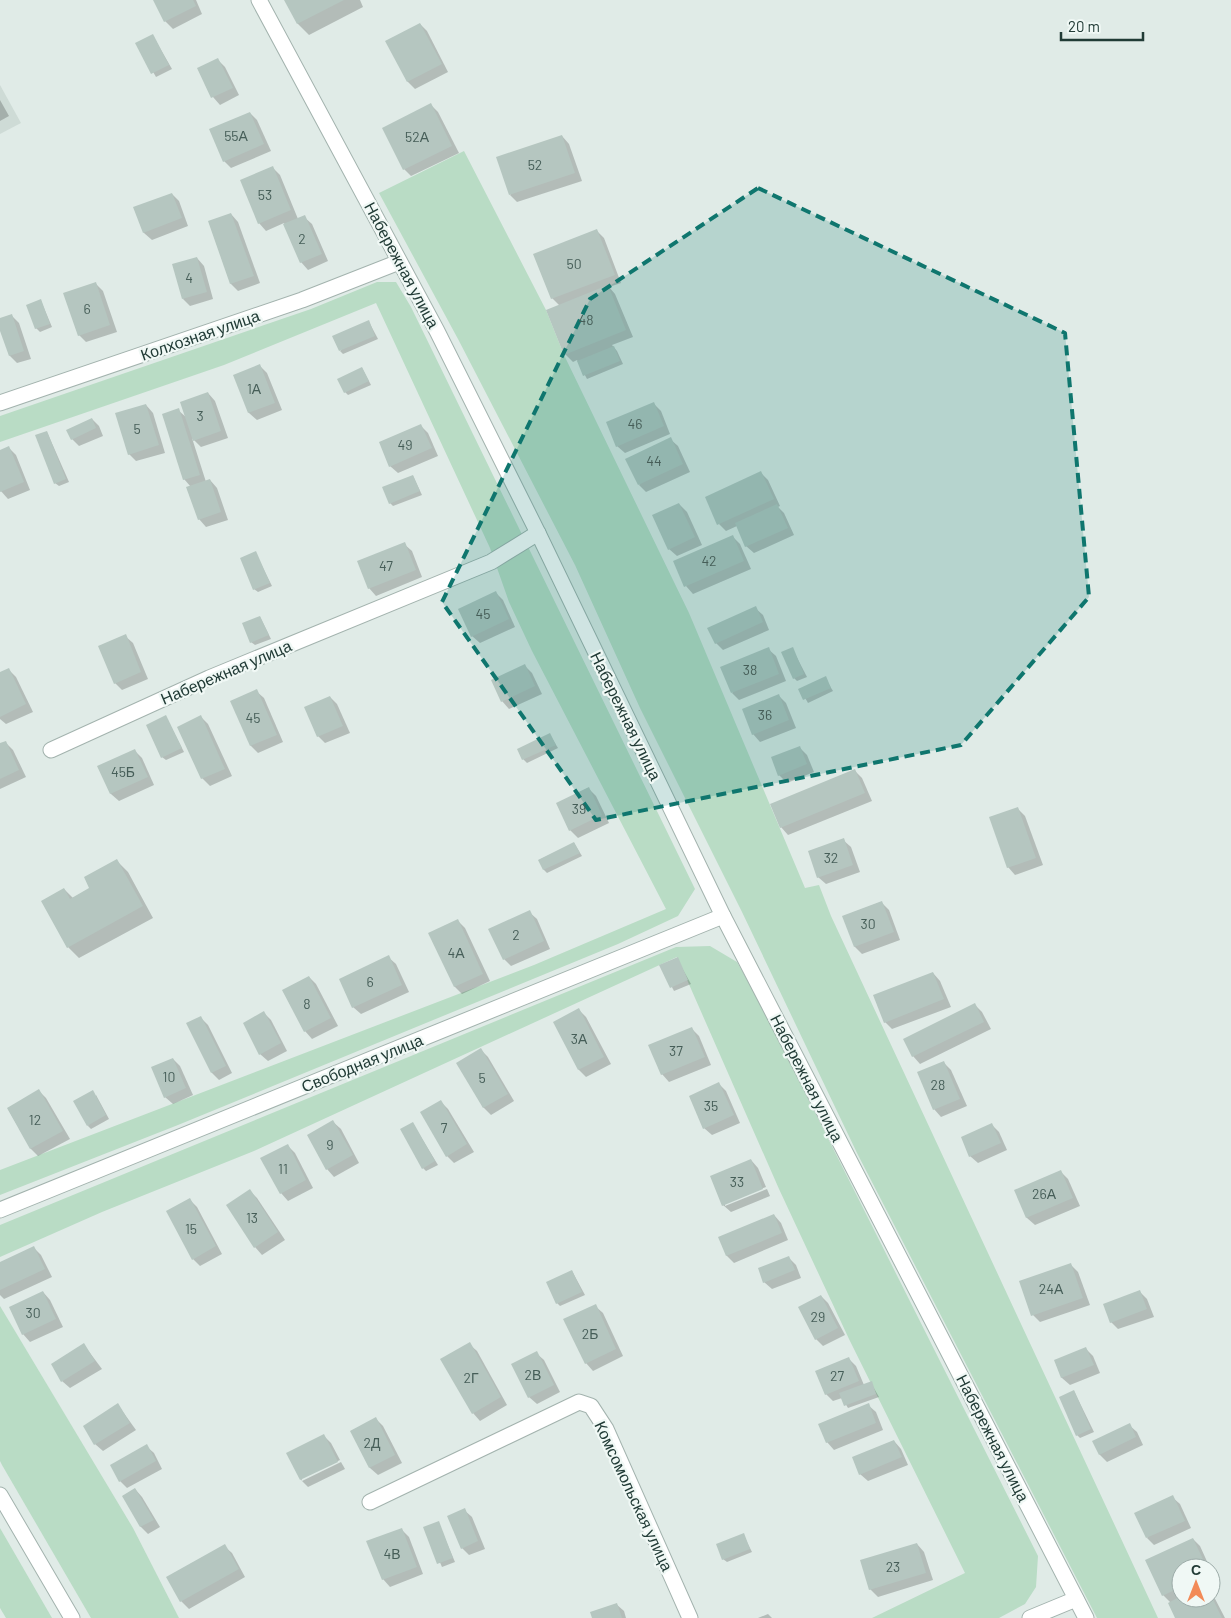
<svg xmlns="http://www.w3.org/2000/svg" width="1231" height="1618" font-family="Barlow,sans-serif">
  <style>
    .built { fill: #cedbd6 }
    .green { fill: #b9dcc5 }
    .shadow { fill: #0003 }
    .building { fill: #b5c6c0 }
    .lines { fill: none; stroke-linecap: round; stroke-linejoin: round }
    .minor-casing { stroke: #a3b3ae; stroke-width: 17 }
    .minor { stroke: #fff; stroke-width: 15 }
    .marked { fill: #0f766e; fill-opacity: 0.2; stroke: #0f766e; stroke-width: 4; stroke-dasharray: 10 6; stroke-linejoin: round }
    .labels { text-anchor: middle; stroke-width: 4.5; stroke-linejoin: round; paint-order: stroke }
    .number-label { font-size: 14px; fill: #465e58 }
    .street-label { font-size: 16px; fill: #213b36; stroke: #f0f8f5 }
  </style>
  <rect width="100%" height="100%" fill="#e0ebe7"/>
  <!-- built -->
  <path class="built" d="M0,85L21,123L0,134Z"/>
  <!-- green -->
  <g class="green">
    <path d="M464,151L546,310L564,355L689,613L805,888L819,885L831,916L1158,1618H1097L857,1153L742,912L640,708L575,565L458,339L379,193Z"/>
    <path d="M377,282H396L411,307L695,889L678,916L618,944L178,1125L0,1195V1170L534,965L666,909L532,651L509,602L490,548L376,303L224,365L0,442V416L311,309Z"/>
    <path d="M710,946L737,962L758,999L1038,1556L1036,1587L1025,1604L999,1618H872L965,1573L849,1339L779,1189L677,957L254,1151L102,1212L0,1257V1225L676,947Z"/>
    <path d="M0,1306L133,1528L179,1618H91L2,1465L0,1461Z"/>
    <path d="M0,1528L52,1618H6L0,1608Z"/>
  </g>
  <!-- shadow -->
  <g class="shadow">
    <path d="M154,0H196L202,14L173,29L165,21Z"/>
    <path d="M286,0H360L363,7L309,35L298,24Z"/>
    <path d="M420,24L427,31L448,72L415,89L408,82L387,42Z"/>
    <path d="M153,36L172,69L156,77L137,44Z"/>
    <path d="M218,60L225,67L239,95L220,105L213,97L199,69Z"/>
    <path d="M0,100L9,116L0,121Z"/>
    <path d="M431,105L438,112L459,153L411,176L404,169Z"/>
    <path d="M250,113L257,120L271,151L231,168L224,161Z"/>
    <path d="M562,136L569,144L582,181L517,202L510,195Z"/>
    <path d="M272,167L280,175L298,219L304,217L312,224L328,261L308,270L301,262L284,223L266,231L259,223Z"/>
    <path d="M172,194L179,201L188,226L152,240L144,233L135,208Z"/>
    <path d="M231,214L238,222L260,283L238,291L231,284L209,222Z"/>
    <path d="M597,231L604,238L621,283L609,287L615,294L633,337L612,345L617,351L623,364L587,379L577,360L573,362L565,354L560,306L552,298Z"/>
    <path d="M197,258L204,266L213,299L190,306L183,299Z"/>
    <path d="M96,284L103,291L117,332L86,342L79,335Z"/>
    <path d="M41,301L52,327L40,332L36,328Z"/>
    <path d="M11,315L19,323L31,359L17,363L10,356L0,327V319Z"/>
    <path d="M369,322L378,339L343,354L340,351Z"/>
    <path d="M260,366L267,373L282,410L257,420L249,413L235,375Z"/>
    <path d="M362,368L371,385L348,395L345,392Z"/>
    <path d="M208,393L215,401L228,438L201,447L192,438L206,482L210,480L217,488L228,520L206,527L199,519L191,487L184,479L178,410L187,418Z"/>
    <path d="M653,403L661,411L670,434L625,453L617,446Z"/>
    <path d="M146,405L153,413L165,453L136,461L129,454Z"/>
    <path d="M92,419L99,426L103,436L79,446L72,439Z"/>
    <path d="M421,426L428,433L438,456L398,473L390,466Z"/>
    <path d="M47,432L69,482L59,486L55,483Z"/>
    <path d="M670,439L678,446L690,472L646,492L639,485Z"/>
    <path d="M9,448L16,455L30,490L8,499L0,490V451Z"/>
    <path d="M761,473L768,480L780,506L778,507L784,513L794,535L754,553L746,546L737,526L726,531L719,524Z"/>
    <path d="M413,476L422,495L393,506L390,503Z"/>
    <path d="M679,504L687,512L702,545L677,556L669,549Z"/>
    <path d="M733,537L740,544L751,569L693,594L686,586Z"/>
    <path d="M404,544L412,551L422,577L376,596L369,588Z"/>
    <path d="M255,552L272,586L258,592L254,589Z"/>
    <path d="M495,592L503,600L515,627L480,643L472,636Z"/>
    <path d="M755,608L763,615L769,630L723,650L716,643Z"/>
    <path d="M260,617L271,639L255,645L251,642Z"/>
    <path d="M125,636L133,643L148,679L122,690L115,683Z"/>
    <path d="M792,648L807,677L797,681L794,678Z"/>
    <path d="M768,649L776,656L786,681L739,700L732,693Z"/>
    <path d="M525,666L532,673L542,694L509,709L502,701Z"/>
    <path d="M9,670L16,677L33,712L6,724L0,719V674Z"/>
    <path d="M825,678L833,691L808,703L800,689Z"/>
    <path d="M256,691L264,698L283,742L258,753L251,746L232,701Z"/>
    <path d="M779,696L786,703L796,728L760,742L753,734Z"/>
    <path d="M330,697L337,704L350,733L325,743L318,736Z"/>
    <path d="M166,717L184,752L166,760L162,757Z"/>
    <path d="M201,717L208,724L232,776L210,786L202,778Z"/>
    <path d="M550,735L558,748L527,763L523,759Z"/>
    <path d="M5,742L13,750L26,777L0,789V745Z"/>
    <path d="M799,747L807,755L814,772L787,783L779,775Z"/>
    <path d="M135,751L142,758L154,785L119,801L111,794L99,767Z"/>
    <path d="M855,771L862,778L872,801L788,835L781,827Z"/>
    <path d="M588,788L596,796L609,823L578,838L570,830L558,804Z"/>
    <path d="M1018,809L1025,816L1043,865L1015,875L1008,867Z"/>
    <path d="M843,840L851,847L860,872L826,884L818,877Z"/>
    <path d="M574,843L582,856L547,873L544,870L539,860Z"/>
    <path d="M117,861L128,872L153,918L79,958L68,947L64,889L73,898L91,888Z"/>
    <path d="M881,902L889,910L900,940L862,954L855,947L844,916Z"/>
    <path d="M529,912L537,919L550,949L511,966L504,959Z"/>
    <path d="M458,921L465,928L490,981L462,994L455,987L430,934Z"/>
    <path d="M388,957L396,964L409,992L361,1014L353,1007Z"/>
    <path d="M677,959L691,984L674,991L661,966Z"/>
    <path d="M933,973L940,981L951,1007L892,1029L885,1022Z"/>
    <path d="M309,977L316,984L338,1026L312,1039L305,1031L283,991Z"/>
    <path d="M975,1005L982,1012L991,1029L920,1064L913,1056Z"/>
    <path d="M579,1010L586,1017L611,1064L586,1077L579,1070L555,1022Z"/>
    <path d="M264,1013L271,1020L287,1051L268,1061L260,1054Z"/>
    <path d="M201,1018L208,1025L232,1073L219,1080L212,1073Z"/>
    <path d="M691,1028L699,1036L711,1065L669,1082L662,1074Z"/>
    <path d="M481,1050L488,1057L514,1101L491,1115L484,1108L458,1063Z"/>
    <path d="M173,1059L180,1066L193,1095L173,1104L165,1097Z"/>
    <path d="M943,1062L951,1070L967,1106L941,1117L934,1109Z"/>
    <path d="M719,1084L726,1091L740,1123L712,1135L704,1128Z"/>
    <path d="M39,1091L46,1098L70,1139L38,1156L31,1149L8,1109Z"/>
    <path d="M96,1095L109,1119L91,1129L88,1126Z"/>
    <path d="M441,1102L448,1109L474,1152L454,1163L447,1156Z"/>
    <path d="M333,1122L341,1129L359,1163L334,1177L327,1169Z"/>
    <path d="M413,1124L438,1165L426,1171L423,1168Z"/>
    <path d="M992,1125L999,1132L1007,1150L978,1163L970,1156Z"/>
    <path d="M287,1145L295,1153L313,1188L288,1201L281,1193Z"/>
    <path d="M751,1160L758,1168L766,1187L725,1203V1206L767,1189L770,1196L731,1212L723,1205Z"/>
    <path d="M1061,1172L1068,1179L1080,1206L1035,1225L1027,1218L1016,1191Z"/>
    <path d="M250,1191L257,1198L285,1240L262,1255L255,1247Z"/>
    <path d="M190,1200L197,1207L222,1254L200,1266L193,1259Z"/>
    <path d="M774,1215L781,1223L788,1240L734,1263L727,1256L720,1238Z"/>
    <path d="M34,1248L41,1255L52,1277L4,1299L0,1295V1263Z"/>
    <path d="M788,1257L796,1265L801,1278L772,1289L764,1282Z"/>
    <path d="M1070,1264L1078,1272L1090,1305L1040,1322L1033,1315Z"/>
    <path d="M572,1271L585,1295L560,1306L557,1303Z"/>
    <path d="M43,1292L50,1300L63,1327L30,1342L23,1334Z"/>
    <path d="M1140,1292L1147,1299L1154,1317L1118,1329L1111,1322Z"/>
    <path d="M821,1296L828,1303L845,1335L823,1346L816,1339Z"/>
    <path d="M595,1306L603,1313L623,1356L593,1371L586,1363Z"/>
    <path d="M469,1344L477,1351L507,1405L480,1421L473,1413Z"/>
    <path d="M84,1345L102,1369L70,1388L62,1381Z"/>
    <path d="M1086,1349L1093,1356L1100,1373L1070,1385L1062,1378L1055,1361Z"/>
    <path d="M536,1353L544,1360L560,1392L537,1404L529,1397Z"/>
    <path d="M849,1359L856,1366L864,1385L871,1383L879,1397L848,1408L842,1398L833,1401L826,1394Z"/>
    <path d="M1074,1391L1094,1432L1080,1438L1077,1435Z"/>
    <path d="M118,1405L136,1430L103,1451L95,1444Z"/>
    <path d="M868,1405L876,1412L883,1430L834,1450L827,1442Z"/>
    <path d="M376,1419L383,1426L402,1463L378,1475L370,1468L351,1431Z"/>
    <path d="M1129,1425L1137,1432L1143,1445L1107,1462L1100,1455L1094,1442Z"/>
    <path d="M324,1436L331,1443L340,1460L302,1478V1481L288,1453Z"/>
    <path d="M894,1441L901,1449L908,1465L868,1481L860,1474Z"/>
    <path d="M146,1446L154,1453L162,1469L127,1488L120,1481Z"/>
    <path d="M341,1462L345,1469L308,1487L302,1481Z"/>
    <path d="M135,1489L142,1497L160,1527L148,1534L141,1527L123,1496Z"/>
    <path d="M1172,1497L1180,1504L1191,1528L1154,1545L1147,1538Z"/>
    <path d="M464,1510L472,1517L485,1549L469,1555L462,1548Z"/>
    <path d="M438,1522L455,1562L442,1567L425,1528Z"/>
    <path d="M401,1529L409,1537L423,1574L390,1587L383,1579Z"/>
    <path d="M743,1534L752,1552L727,1562L723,1559Z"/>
    <path d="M1193,1539L1200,1546L1210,1568H1181V1598H1211V1591L1225,1618H1177L1171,1603L1163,1595Z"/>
    <path d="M917,1544L924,1552L933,1580L878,1597L870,1589Z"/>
    <path d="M224,1546L232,1553L245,1577L189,1609L181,1601L168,1577Z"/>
    <path d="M1211,1569L1217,1581L1211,1584Z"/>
    <path d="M616,1604L624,1611L626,1618H593Z"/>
    <path d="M768,1614L772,1618H758Z"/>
  </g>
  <!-- building -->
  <g class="building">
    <path d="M153,0H193L196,6L164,22Z"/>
    <path d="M284,0H344L297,24Z"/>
    <path d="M420,23L442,64L407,82L385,41Z"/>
    <path d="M153,34L169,65L151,74L135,43Z"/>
    <path d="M218,58L233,88L211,98L197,68Z"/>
    <path d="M431,103L452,146L403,170L382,128Z"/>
    <path d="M250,112L264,144L223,162L209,129Z"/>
    <path d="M562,135L575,173L509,195L496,157Z"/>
    <path d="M273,166L291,210L258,224L240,180Z"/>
    <path d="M172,193L182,218L143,233L133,207Z"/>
    <path d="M231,213L254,276L230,284L208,221Z"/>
    <path d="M305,215L322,254L300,263L283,224Z"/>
    <path d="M597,229L615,275L551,299L533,254Z"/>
    <path d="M197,257L207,292L182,299L172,264Z"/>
    <path d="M96,282L110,325L78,336L63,293Z"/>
    <path d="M608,285L626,330L564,355L546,310Z"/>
    <path d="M41,299L50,324L35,329L26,305Z"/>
    <path d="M12,314L24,351L9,356L0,331V318Z"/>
    <path d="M369,320L375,336L339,351L332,336Z"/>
    <path d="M614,346L620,361L583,376L577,361Z"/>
    <path d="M260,364L275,403L248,413L233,375Z"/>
    <path d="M362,367L369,381L344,393L337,379Z"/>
    <path d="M208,392L221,431L193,441L180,402Z"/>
    <path d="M654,402L664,426L616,447L606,422Z"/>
    <path d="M146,404L159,445L128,455L115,413Z"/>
    <path d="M179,408L200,475L183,480L162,414Z"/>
    <path d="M92,418L96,428L71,440L66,430Z"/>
    <path d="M421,424L432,448L389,467L379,442Z"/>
    <path d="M47,431L66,479L54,484L35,435Z"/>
    <path d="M671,437L683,464L638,485L625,459Z"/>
    <path d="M9,446L24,482L0,492V450Z"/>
    <path d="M761,471L774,499L717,525L705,497Z"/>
    <path d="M413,475L420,491L389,504L382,487Z"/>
    <path d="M210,479L221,512L198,520L186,487Z"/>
    <path d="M679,503L695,537L668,550L652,515Z"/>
    <path d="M777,504L788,528L745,547L735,523Z"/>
    <path d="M733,535L744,561L684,587L673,561Z"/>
    <path d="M405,542L416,570L368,589L357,561Z"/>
    <path d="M256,551L270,583L253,590L240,558Z"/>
    <path d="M496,591L509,619L471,637L458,609Z"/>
    <path d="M756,606L763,622L715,644L707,628Z"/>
    <path d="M260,616L269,635L250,643L242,623Z"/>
    <path d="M126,634L141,672L114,684L98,646Z"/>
    <path d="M769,647L779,674L731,693L720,667Z"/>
    <path d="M793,647L804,674L793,679L781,652Z"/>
    <path d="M525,664L535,686L501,702L491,680Z"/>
    <path d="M9,668L26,704L0,717V672Z"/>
    <path d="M826,676L831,688L803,700L798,689Z"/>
    <path d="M257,689L277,735L250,746L230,701Z"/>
    <path d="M779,694L789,720L752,735L742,709Z"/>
    <path d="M330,696L343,726L317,737L304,707Z"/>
    <path d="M166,715L182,748L161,758L146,725Z"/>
    <path d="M201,715L225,769L201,779L177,727Z"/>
    <path d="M550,733L556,745L522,760L517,749Z"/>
    <path d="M6,741L19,770L0,779V743Z"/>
    <path d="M800,746L807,764L778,776L771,757Z"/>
    <path d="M135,749L148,777L110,794L97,766Z"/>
    <path d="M855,769L865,793L780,828L770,804Z"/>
    <path d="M589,787L602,815L569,831L556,803Z"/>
    <path d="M1018,807L1036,858L1007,868L989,817Z"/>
    <path d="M844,838L853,865L817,878L808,851Z"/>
    <path d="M574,842L580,853L543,870L538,860Z"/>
    <path d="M117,859L143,906L67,948L41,901L64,888L70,899L89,888L84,877Z"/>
    <path d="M882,901L894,932L854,947L842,916Z"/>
    <path d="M530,910L544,941L503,960L488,929Z"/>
    <path d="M458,919L483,974L454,987L428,933Z"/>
    <path d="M389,955L402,985L352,1008L339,979Z"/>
    <path d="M678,957L688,980L670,988L659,965Z"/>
    <path d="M933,972L944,999L884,1023L873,995Z"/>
    <path d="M309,976L331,1018L304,1032L282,990Z"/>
    <path d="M975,1003L984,1022L912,1057L903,1039Z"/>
    <path d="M579,1008L604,1057L578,1070L553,1022Z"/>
    <path d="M264,1011L281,1043L259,1055L243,1023Z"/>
    <path d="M201,1016L226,1066L211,1073L186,1023Z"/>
    <path d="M692,1027L705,1057L661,1075L648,1045Z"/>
    <path d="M481,1048L508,1094L483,1108L456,1063Z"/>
    <path d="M173,1058L186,1088L164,1098L151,1067Z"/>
    <path d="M944,1061L960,1099L933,1110L917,1072Z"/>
    <path d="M719,1082L734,1115L703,1129L689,1096Z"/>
    <path d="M39,1089L63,1131L30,1149L7,1108Z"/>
    <path d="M93,1090L106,1115L87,1126L73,1101Z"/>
    <path d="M441,1100L467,1144L446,1157L420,1112Z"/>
    <path d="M333,1120L353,1155L326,1170L307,1135Z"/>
    <path d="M413,1122L435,1161L422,1169L400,1129Z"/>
    <path d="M992,1123L1001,1143L969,1157L961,1137Z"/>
    <path d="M288,1144L306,1180L280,1194L260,1158Z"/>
    <path d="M751,1159L763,1189L722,1206L710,1176Z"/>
    <path d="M1061,1170L1073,1198L1026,1218L1014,1190Z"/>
    <path d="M250,1189L278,1232L254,1248L226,1205Z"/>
    <path d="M190,1198L216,1246L192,1260L166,1211Z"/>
    <path d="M774,1214L782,1233L726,1256L718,1237Z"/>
    <path d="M34,1246L45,1269L0,1290V1262Z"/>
    <path d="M789,1256L795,1270L763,1283L758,1268Z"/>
    <path d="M1071,1263L1083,1298L1031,1316L1019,1281Z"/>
    <path d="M572,1270L582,1292L556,1304L546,1282Z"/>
    <path d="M1140,1290L1147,1309L1110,1323L1103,1304Z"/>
    <path d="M43,1291L56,1319L22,1335L9,1307Z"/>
    <path d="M821,1295L838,1328L815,1340L798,1307Z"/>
    <path d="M596,1304L616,1349L585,1364L563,1319Z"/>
    <path d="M470,1342L501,1397L472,1414L440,1359Z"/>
    <path d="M84,1343L95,1361L61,1382L51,1364Z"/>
    <path d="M1086,1347L1094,1365L1061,1378L1054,1360Z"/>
    <path d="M537,1351L554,1385L528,1398L511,1364Z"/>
    <path d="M849,1357L859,1381L825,1395L815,1371Z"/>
    <path d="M872,1381L876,1394L844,1406L839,1393Z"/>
    <path d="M1074,1390L1091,1429L1076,1436L1059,1397Z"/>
    <path d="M118,1403L130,1423L94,1445L83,1426Z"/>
    <path d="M869,1403L876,1423L826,1443L818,1424Z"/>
    <path d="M376,1417L395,1455L369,1468L350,1431Z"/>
    <path d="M1130,1423L1136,1437L1099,1455L1092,1441Z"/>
    <path d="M324,1434L338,1462L300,1480L286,1453Z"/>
    <path d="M894,1440L902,1457L859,1475L852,1457Z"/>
    <path d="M147,1444L156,1461L119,1482L110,1465Z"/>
    <path d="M135,1488L154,1520L140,1527L122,1496Z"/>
    <path d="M1173,1495L1185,1521L1146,1538L1134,1513Z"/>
    <path d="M465,1508L478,1541L461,1549L447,1516Z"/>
    <path d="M439,1521L453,1558L437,1564L423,1527Z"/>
    <path d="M402,1528L417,1567L382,1580L366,1541Z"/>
    <path d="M744,1533L750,1549L722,1560L716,1544Z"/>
    <path d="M1193,1538L1207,1568H1181V1587L1162,1596L1145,1560Z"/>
    <path d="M917,1543L926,1573L869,1590L860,1560Z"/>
    <path d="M225,1544L239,1569L180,1602L166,1577Z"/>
    <path d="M1211,1595L1222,1618H1175L1168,1603L1181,1596L1211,1598Z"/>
    <path d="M617,1603L622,1618H592L590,1612Z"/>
  </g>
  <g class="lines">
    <defs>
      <g id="minor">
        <path d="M259,0L437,331L538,533L723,916L1086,1618"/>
        <path d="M0,403L302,300L399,262"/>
        <path d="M51,750L209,678L491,562L538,533"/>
        <path d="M0,1210L723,916"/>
        <path d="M0,1495L72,1618"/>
        <path d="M370,1502L579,1402L591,1406L606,1429L690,1618"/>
        <path d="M1030,1618L1076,1599"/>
      </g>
    </defs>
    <!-- minor casing -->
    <use href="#minor" class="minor-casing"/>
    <!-- minor -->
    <use href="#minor" class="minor"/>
  </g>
  <!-- marked area -->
  <path class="marked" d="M758,188L1065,333L1089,597L961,745L596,820L442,602L590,299Z"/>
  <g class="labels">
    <!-- number labels -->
    <g class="number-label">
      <text x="236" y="141">55А</text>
      <text x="417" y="142">52А</text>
      <text x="535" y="170">52</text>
      <text x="265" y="200">53</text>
      <text x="302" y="244">2</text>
      <text x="574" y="269">50</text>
      <text x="189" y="283">4</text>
      <text x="87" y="314">6</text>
      <text x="586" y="325">48</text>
      <text x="254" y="394">1А</text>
      <text x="200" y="421">3</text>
      <text x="635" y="429">46</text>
      <text x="137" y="434">5</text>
      <text x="405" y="450">49</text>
      <text x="654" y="466">44</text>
      <text x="709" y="566">42</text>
      <text x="386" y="571">47</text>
      <text x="483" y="619">45</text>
      <text x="750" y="675">38</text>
      <text x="765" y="720">36</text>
      <text x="253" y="723">45</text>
      <text x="123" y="777">45Б</text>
      <text x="579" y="814">39</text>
      <text x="831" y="863">32</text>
      <text x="868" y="929">30</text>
      <text x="516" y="940">2</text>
      <text x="456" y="958">4А</text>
      <text x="370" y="987">6</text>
      <text x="307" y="1009">8</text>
      <text x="579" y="1044">3А</text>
      <text x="676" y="1056">37</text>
      <text x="169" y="1082">10</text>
      <text x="482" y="1083">5</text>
      <text x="938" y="1090">28</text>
      <text x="711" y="1111">35</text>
      <text x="35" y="1125">12</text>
      <text x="444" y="1133">7</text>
      <text x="330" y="1150">9</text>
      <text x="283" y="1174">11</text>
      <text x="737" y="1187">33</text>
      <text x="1044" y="1199">26А</text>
      <text x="252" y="1223">13</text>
      <text x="191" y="1234">15</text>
      <text x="1051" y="1294">24А</text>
      <text x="33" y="1318">30</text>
      <text x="818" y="1322">29</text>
      <text x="590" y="1339">2Б</text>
      <text x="533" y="1380">2В</text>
      <text x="837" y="1381">27</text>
      <text x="471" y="1383">2Г</text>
      <text x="372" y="1448">2Д</text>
      <text x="392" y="1559">4В</text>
      <text x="893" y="1572">23</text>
    </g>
    <!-- street labels -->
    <g class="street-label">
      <text transform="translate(402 265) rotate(62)" y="6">Набережная улица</text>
      <text transform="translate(200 335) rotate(-19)" y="6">Колхозная улица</text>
      <text transform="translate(226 672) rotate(-23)" y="6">Набережная улица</text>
      <text transform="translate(626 716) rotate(64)" y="6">Набережная улица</text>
      <text transform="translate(362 1063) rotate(-22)" y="6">Свободная улица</text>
      <text transform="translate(807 1078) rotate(63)" y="6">Набережная улица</text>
      <text transform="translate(993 1438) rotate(63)" y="6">Набережная улица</text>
      <text transform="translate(634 1496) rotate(65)" y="6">Комсомольская улица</text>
    </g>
  </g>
  <!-- north arrow -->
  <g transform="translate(1196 1583)"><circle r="24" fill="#f0f8f5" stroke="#9daca9"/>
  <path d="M0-4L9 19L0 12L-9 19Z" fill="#f28a57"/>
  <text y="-8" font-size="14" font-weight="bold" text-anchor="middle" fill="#213b36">С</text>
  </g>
  <!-- scale -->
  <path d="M1061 32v8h82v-8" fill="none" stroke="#213b36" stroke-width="2.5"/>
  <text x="1068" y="32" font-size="15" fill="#213b36" stroke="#f0f8f5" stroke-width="4" paint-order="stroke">20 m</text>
</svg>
